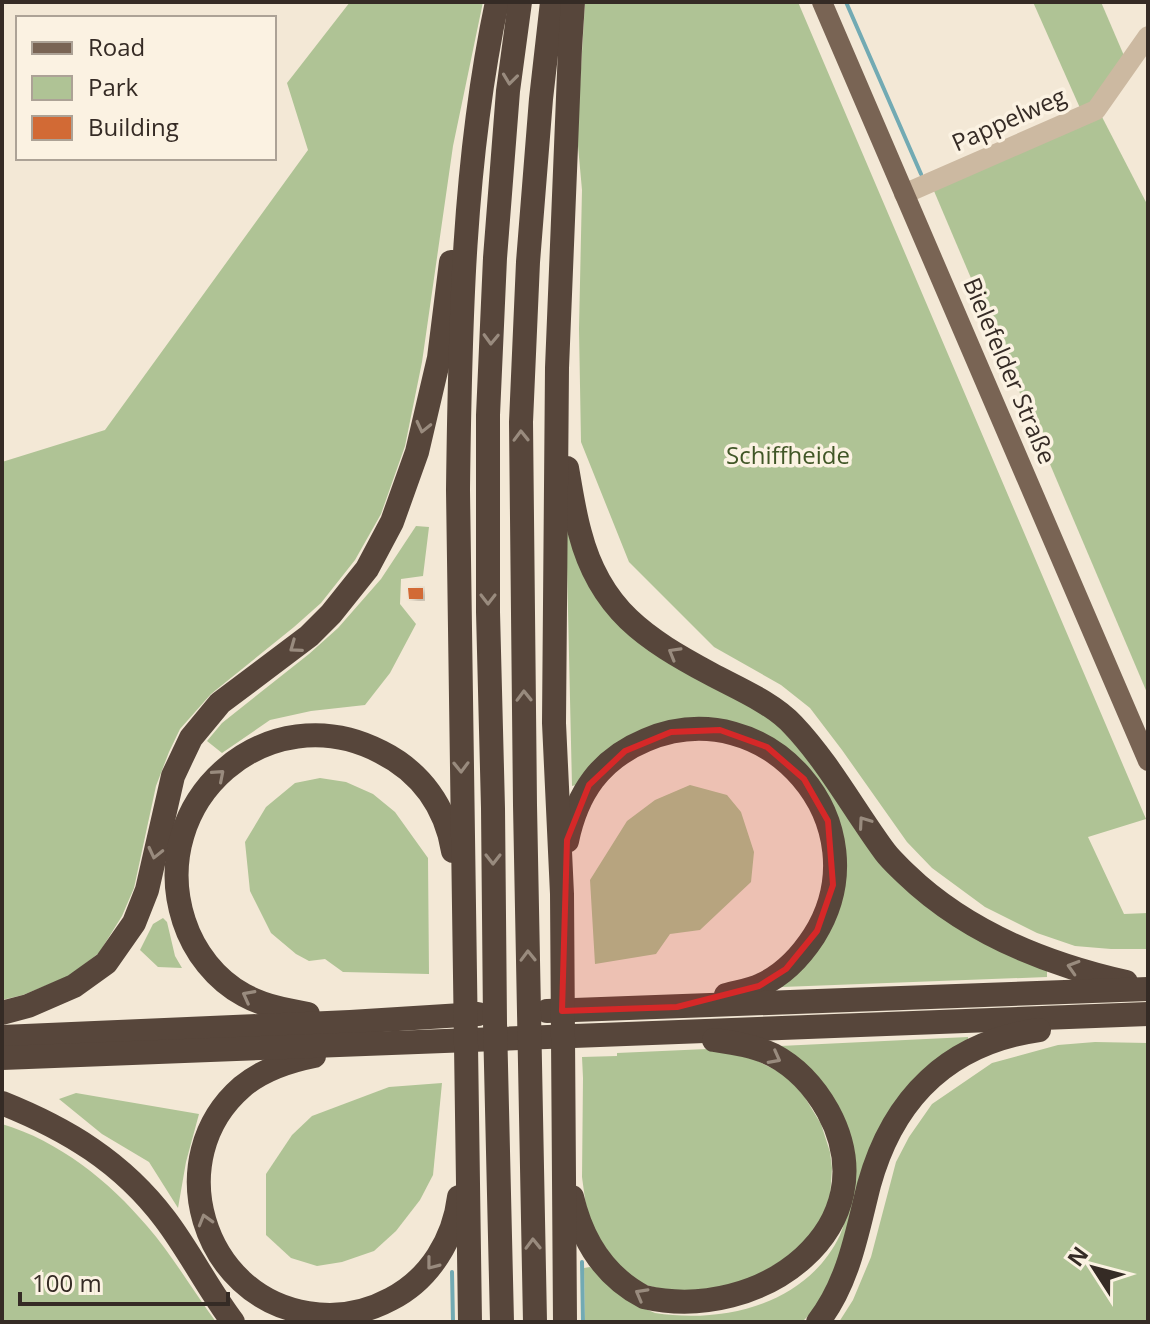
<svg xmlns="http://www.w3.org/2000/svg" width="1150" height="1324" font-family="'Open Sans',sans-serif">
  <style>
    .green { fill: #afc395 }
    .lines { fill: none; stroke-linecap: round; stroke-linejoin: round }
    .stream { stroke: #72aab3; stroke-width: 4 }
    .building { fill: #d26a35; filter: url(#shadow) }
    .minor { stroke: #ccb9a1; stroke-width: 20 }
    .major { stroke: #796454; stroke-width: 20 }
    .highway { stroke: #57463b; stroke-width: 24 }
    .oneway { stroke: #998b7e }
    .marked { fill: #d62828; fill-opacity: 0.2; stroke: #d62828; stroke-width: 6; stroke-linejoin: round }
    .labels { text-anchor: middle; stroke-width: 7; stroke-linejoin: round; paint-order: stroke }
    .street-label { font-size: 24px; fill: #352b25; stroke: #fbf2e2 }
    .park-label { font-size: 24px; fill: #405626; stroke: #fbf2e2 }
  </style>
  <defs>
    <filter id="shadow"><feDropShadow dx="6" dy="3.5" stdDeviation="4" flood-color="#0004"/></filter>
  </defs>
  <rect width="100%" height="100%" fill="#f3e8d6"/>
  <!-- green -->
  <g class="green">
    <path d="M350,2H483L453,146L422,362L405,446L381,514L355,560L321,603L294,627L211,694L180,729L169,752L156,786L134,888L122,916L99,953L69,976L23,995L2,1000V462L105,430L308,150L287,83Z"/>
    <path d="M585,2H798L1146,819L1088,837L1124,914L1148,913V949H1111L1075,946L1037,933L985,907L932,868L907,842L842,750L810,708L781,685L714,647L629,562L581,442L579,329L582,190L577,135Z"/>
    <path d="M1033,2H1101L1125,58L1094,101L1080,108Z"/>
    <path d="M1101,115L1148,206V695L934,191Z"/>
    <path d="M566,523L609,610L764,710L817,769L851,823L1047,969V977L782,987L781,986C811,957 827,945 839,904L812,773L787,749L691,718L664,723L629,736L576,785L572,786Z"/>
    <path d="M416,526L429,527L423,576L401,579L400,604L416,624L390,673L365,705L311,711L270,720L222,753L207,741L222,723L309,654L338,628L381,579Z"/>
    <path d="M320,778L346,782L373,794L395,812L428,858L429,974L343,972L325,959L309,961L296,954L271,933L250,891L245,842L266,807L295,783Z"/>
    <path d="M690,785L727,795L741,812L754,852L751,882L700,930L670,934L656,954L595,964L590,880L627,821L655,800Z"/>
    <path d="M163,918L167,922L175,956L182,968L158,967L140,950L153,924Z"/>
    <path d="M968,1037V1042L910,1087L827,1288L812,1312L802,1322H585L584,1268L590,1267C610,1286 629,1303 655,1313C726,1324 808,1303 840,1235C847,1219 850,1199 852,1182L780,1046Z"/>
    <path d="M1095,1042L1148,1043V1322H839L853,1300L871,1257L896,1162L909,1137L932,1104L992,1063L1058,1045Z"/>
    <path d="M707,1049L754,1059L785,1075L804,1096L821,1124L830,1152L832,1168L830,1198L814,1241L713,1302L642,1284L618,1266L588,1221L582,1177L583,1078L582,1057L617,1056V1053Z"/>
    <path d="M442,1083L433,1175L420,1200L396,1231L374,1251L342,1262L317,1266L291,1258L266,1235V1174L292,1135L312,1116L389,1087Z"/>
    <path d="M76,1093L199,1114L186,1162L178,1208L149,1162L102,1134L59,1099Z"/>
    <path d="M2,1124C59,1141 109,1181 147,1226C173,1256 193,1291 216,1322H2Z"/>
  </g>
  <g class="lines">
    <!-- stream -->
    <g class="stream">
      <path d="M846,2L921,174"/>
      <path d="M582,1262L583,1322"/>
      <path d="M452,1272L453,1322"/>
    </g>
  </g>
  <!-- building -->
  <path class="building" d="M408,588H423V599H409Z"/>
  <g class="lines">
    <!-- minor -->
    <path class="minor" d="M904,194L1096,110L1148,36"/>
    <!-- major -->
    <path class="major" d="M822,2L1148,761"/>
    <!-- highway -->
    <g class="highway">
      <path d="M567,468C571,490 574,512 580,533C600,610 646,639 711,674C737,688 773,703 793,725C829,763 854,810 885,852C891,860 899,867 906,874C966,932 1046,964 1126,982"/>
      <path d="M567,841C577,793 600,759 646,740C767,689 884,825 814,936C801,956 783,975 761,985C751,990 737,992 726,995"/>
      <path d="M547,1011L1148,989"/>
      <path d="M2,1013L28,1006L74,986L106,963L134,923L147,890L173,776L191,738L220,703L309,636L331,614L367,569L392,522L417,452L439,358L451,262"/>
      <path d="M308,1014C286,1010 264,1006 244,995C216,980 194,952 184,921C145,800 268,693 381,752C421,772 446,807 453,851"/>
      <path d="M2,1037L350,1022L478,1014"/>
      <path d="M314,1056C289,1061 262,1070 242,1087C160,1158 202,1297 308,1313C337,1318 365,1313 391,1299C430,1279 454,1239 459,1197"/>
      <path d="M2,1058L1148,1014"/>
      <path d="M2,1103C67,1129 122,1162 165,1219C190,1252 208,1289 233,1322"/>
      <path d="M572,1197C582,1240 604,1276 644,1297C761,1324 891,1227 828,1111C815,1088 796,1067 773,1055C755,1046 734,1043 714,1040"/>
      <path d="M470,1322L458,490C460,327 463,162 497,2"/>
      <path d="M502,1322L495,1023L493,808L488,612V415L495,258L508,91L520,2"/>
      <path d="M535,1322L525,805L521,422L528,262L541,99L552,2"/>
      <path d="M565,1322L562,894L554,723L557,368L570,48L573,2"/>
      <path d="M818,1322C849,1282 857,1232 869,1185C893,1098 949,1043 1039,1030"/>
    </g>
  </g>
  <!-- one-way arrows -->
  <defs><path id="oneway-chevron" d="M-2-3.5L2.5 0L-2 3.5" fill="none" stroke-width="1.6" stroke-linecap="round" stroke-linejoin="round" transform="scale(2)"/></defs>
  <g class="oneway">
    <use href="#oneway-chevron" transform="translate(510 79) rotate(97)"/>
    <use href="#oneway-chevron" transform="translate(491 339) rotate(92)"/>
    <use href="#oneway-chevron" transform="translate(423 427) rotate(103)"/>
    <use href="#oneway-chevron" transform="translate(521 436) rotate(-91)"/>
    <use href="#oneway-chevron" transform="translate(488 599) rotate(90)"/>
    <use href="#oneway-chevron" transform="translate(295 647) rotate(144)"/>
    <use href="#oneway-chevron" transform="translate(674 653) rotate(-150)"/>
    <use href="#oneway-chevron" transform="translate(524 696) rotate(-91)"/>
    <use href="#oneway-chevron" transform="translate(461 767) rotate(89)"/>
    <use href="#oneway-chevron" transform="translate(219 775) rotate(-41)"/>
    <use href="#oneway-chevron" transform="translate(864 822) rotate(-125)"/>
    <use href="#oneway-chevron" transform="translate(155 853) rotate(103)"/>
    <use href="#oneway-chevron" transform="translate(493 859) rotate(90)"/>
    <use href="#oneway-chevron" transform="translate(528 956) rotate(-91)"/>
    <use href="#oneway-chevron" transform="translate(1073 967) rotate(-163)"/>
    <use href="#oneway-chevron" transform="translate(248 996) rotate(-152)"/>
    <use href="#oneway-chevron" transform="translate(775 1058) rotate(28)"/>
    <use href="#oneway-chevron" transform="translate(205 1220) rotate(-106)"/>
    <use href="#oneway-chevron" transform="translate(533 1244) rotate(-91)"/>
    <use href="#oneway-chevron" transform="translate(432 1264) rotate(128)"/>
    <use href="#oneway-chevron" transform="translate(641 1294) rotate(-151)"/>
  </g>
  <!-- marked area -->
  <path class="marked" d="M720,730L767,747L804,779L828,821L833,885L817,931L786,969L759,986L677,1007L562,1011L567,840L589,785L625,751L671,732Z"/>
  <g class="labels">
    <!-- street labels -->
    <g class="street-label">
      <text transform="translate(1009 120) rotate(-24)" y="8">Pappelweg</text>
      <text transform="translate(1009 371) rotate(67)" y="8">Bielefelder Straße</text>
    </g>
    <!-- park labels -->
    <g class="park-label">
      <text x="788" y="464">Schiffheide</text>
    </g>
  </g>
  <!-- border -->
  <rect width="1150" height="1324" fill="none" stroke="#352b25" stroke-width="8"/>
  <!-- legend -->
  <rect x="16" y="16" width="260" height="144" fill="#fbf2e2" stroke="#aca296" stroke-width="2"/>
  <rect x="32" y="42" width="40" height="12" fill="#796454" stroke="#aca296" stroke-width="2"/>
  <text x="88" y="56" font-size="24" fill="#352b25">Road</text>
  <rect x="32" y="76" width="40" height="24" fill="#afc395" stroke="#aca296" stroke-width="2"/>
  <text x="88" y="96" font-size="24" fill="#352b25">Park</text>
  <rect x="32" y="116" width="40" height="24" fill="#d26a35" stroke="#aca296" stroke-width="2"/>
  <text x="88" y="136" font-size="24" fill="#352b25">Building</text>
  <!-- north arrow -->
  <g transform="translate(1094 1268) rotate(306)" stroke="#fbf2e2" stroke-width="6" paint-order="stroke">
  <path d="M0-6L14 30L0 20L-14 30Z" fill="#352b25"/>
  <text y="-12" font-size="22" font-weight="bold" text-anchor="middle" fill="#352b25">N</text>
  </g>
  <!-- scale -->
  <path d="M20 1292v12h208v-12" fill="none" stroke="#352b25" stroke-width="4"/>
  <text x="32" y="1292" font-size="24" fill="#352b25" stroke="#fbf2e2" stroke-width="6" paint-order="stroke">100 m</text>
</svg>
